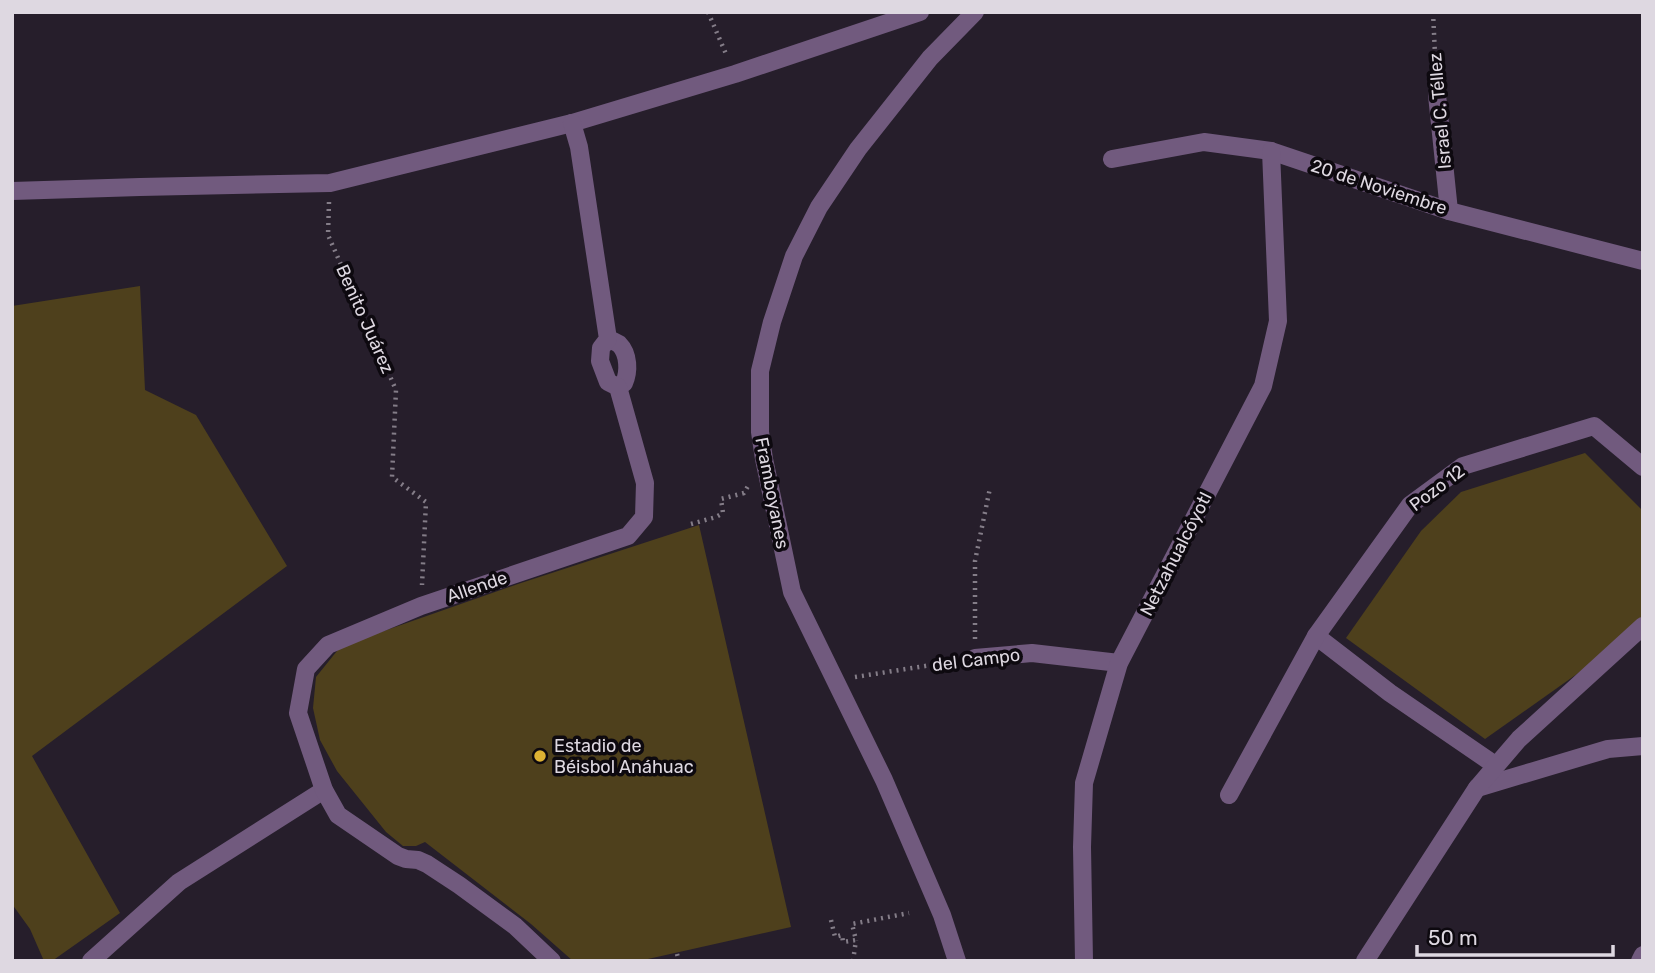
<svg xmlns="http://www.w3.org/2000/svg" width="1655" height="973" font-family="Rubik,sans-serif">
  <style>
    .green { fill: #4e401c }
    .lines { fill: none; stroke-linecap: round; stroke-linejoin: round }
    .path { stroke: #847d88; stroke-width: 4.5; stroke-dasharray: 2 5; stroke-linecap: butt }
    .minor { stroke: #715a7e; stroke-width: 18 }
    .poi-dot { fill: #ddb233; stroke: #0d090f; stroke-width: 2.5 }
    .labels { text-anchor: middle; stroke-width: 7; stroke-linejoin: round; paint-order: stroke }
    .street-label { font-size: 18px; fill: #ded8e1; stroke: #0d090f }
    .poi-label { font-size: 18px; fill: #ded8e1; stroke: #0d090f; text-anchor: start }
  </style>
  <rect width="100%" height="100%" fill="#261e2b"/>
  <!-- green -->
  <g class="green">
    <path d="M140,286L145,390L196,415L287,566L32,756L120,913L52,961H44L30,929L12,904V306Z"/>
    <path d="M1585,453L1643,511V616L1622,642L1485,739L1346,638L1421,531L1461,492Z"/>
    <path d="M699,525L791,927L639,961H573L531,924L425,842L416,846H403L386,832L337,771L320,740L313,708L316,677L341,646L518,584Z"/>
  </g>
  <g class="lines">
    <!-- path -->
    <g class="path">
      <path d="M708,12L726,54"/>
      <path d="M1433,12L1436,76"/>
      <path d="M329,202L328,235L396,390L392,477L426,502L422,585"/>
      <path d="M691,524L716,517L723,513L721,499L744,493L748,486"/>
      <path d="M975,639V561L990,488"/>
      <path d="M855,677L957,661"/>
      <path d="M831,920L835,937L842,935L843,942L856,940L852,924L909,913"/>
      <path d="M677,954L679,961"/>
      <path d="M853,961L856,940"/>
    </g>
    <!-- minor -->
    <g class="minor">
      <path d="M1437,95L1449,211"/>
      <path d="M1112,159L1204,142L1271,151L1449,211L1643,261"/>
      <path d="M12,191L140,187L330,183L572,123L735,74L920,12"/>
      <path d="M608,339C611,340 616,342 619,344C629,354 629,372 624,383L618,387"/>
      <path d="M1316,636L1390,693L1495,765"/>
      <path d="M975,658L1032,653L1119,663"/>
      <path d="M1477,788L1608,749L1643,746"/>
      <path d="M1229,795L1316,636L1410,505L1463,466L1594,426L1643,467"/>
      <path d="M91,961L179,882L324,790"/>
      <path d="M552,961L515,926L459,885L427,864L418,860L406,859L398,856L338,815L324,790L298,713L306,669L328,645L421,606L628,536L644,517L645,483L618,387L608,382L600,361L601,348L608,339L579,147L572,123"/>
      <path d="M957,961L942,915L884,780L792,592L764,459L760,432V371L772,322L794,256L819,207L858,149L930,58L975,12"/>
      <path d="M1084,961L1082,847L1084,783L1119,663L1263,386L1278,321L1271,151"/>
      <path d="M1365,961L1477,788L1519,739L1643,626"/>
      <path d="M1640,961L1643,955"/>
    </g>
  </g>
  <!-- markers -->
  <circle class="poi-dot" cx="540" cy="756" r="7"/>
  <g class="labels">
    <!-- street labels -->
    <g class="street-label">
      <text transform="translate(1440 111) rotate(-95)" y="6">Israel C. Téllez</text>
      <text transform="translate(1379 187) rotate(18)" y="6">20 de Noviembre</text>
      <text transform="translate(365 319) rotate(66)" y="6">Benito Juárez</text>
      <text transform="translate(1437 488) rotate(-37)" y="6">Pozo 12</text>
      <text transform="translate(772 493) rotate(79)" y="6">Framboyanes</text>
      <text transform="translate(1176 554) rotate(-63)" y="6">Netzahualcóyotl</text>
      <text transform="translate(477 587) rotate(-19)" y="6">Allende</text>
      <text transform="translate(976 660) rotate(-7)" y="6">del Campo</text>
    </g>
    <!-- poi labels -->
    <g class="poi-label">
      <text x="554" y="752">Estadio de<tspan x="554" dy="21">Béisbol Anáhuac</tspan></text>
    </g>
  </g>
  <!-- border -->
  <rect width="1655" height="973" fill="none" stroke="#ded8e1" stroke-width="28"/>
  <!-- scale -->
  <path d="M1417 945v10h196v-10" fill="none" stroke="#ded8e1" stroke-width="3.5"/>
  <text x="1428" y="945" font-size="21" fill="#ded8e1" stroke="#0d090f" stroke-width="5" paint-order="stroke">50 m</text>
</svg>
